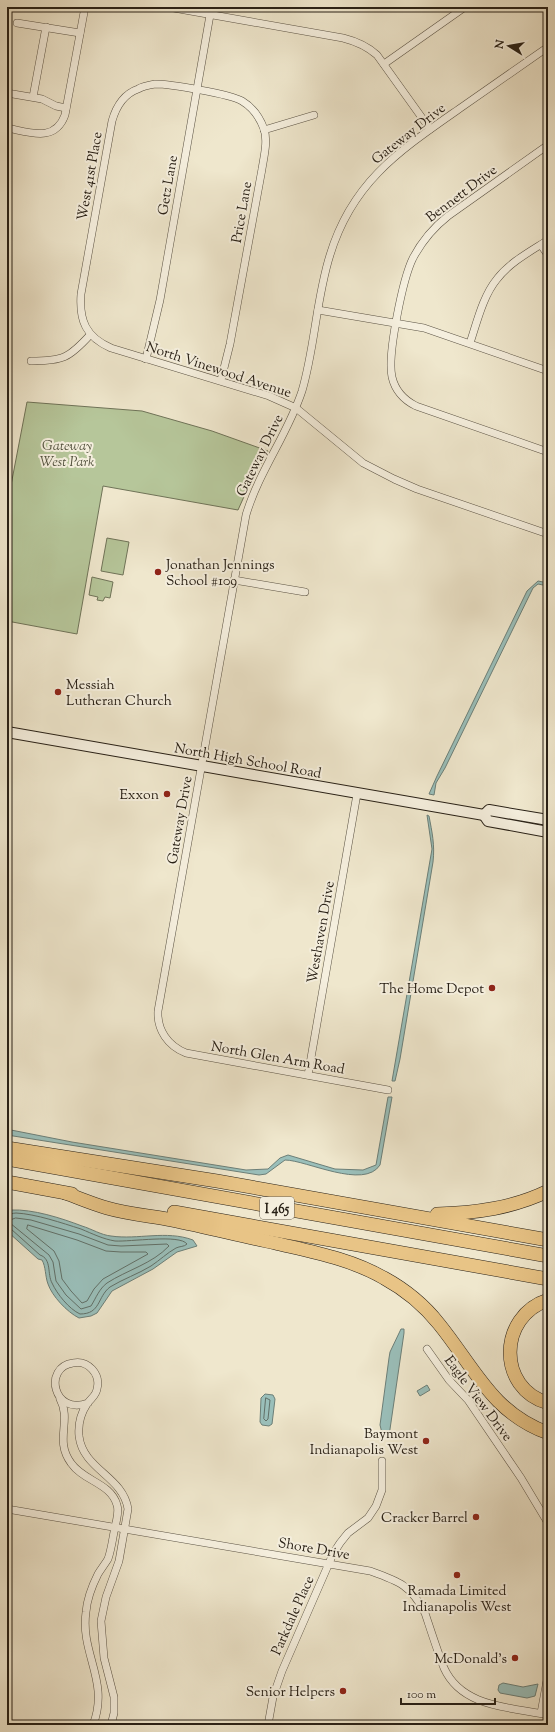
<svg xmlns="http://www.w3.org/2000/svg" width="555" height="1732" font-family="'Sorts Mill Goudy',serif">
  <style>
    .green { fill: #b6c69a; stroke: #6f7358 }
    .water { fill: #9abfba; stroke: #6c7f78 }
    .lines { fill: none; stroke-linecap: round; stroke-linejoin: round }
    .shore { stroke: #617068; stroke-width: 1 }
    .street-casing { stroke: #5a5244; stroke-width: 8 }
    .secondary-casing { stroke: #282016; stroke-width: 12 }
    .highway-casing { stroke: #282016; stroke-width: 14 }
    .street { stroke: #f5efde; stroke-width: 7 }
    .secondary { stroke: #f5efde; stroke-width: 10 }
    .highway { stroke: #e8c486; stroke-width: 13 }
    .poi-dot { fill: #8f2418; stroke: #f5efde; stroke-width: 1.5 }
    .labels { text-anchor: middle; stroke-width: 4; stroke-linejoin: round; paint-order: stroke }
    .shield { fill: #f5efde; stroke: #665e52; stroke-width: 1 }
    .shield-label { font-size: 13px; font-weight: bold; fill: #282016 }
    .street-label { font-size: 14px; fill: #282016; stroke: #f5efde }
    .park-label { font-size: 14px; font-style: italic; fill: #53523e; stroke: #f5efde }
    .poi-label { font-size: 14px; fill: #282016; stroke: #f5efde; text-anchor: end }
  </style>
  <rect width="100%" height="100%" fill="#efe7cd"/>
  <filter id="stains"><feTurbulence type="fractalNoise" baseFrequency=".005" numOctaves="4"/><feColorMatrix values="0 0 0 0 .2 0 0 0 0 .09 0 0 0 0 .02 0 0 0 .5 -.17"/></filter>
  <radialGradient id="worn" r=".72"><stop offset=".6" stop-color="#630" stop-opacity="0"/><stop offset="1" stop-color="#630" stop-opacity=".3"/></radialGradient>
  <!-- green -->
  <g class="green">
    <path d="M27,402L142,411L212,431L268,451L251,481L238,510L103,486L77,634L7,621V506Z"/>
    <path d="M107,538L129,542L123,575L101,571Z"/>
    <path d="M92,577L113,582L110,598L105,597L103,601L97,600L98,597L89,595Z"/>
  </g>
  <!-- water -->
  <g class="water">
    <path d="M538,581L548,583V586L538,584L533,588L445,768L436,783L434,795L429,794L437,776L527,591Z"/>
    <path d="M427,815L429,816C432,832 435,845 433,862L400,1059L395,1081H392L432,849Z"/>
    <path d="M388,1097H392L380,1165C364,1190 306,1160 285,1160L266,1174L259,1175L7,1135V1130H11L72,1142L246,1170L268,1169L280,1158L288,1155L335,1169L363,1170L376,1165Z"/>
    <path d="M11,1210C33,1209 61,1218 82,1226C92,1229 101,1235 111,1236C138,1240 166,1230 193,1240L197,1246L177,1252L153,1269L112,1291L97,1313L91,1316L79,1318C67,1312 52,1296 48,1284C45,1276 46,1267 42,1260L38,1259L8,1232L7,1213Z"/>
    <path d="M401,1329H404V1333L389,1436L384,1435L382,1433L380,1425L389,1358L390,1352Z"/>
    <path d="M427,1385L430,1390L420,1396L417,1391Z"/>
    <path d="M265,1394L273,1395L275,1399L272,1424L269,1426L262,1425L260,1422L261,1398Z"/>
    <path d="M503,1683L523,1687L538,1684L535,1696L527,1698L500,1693L498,1690L499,1685Z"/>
  </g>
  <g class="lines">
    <!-- shore -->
    <g class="shore">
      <path d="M7,1215C10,1215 12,1213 16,1213C36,1214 62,1223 81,1229C93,1234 103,1239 115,1241C130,1242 180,1234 187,1244C184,1247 180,1246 176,1248C167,1253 160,1260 151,1266C138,1274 123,1279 110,1287C97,1297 101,1314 80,1314C69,1309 57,1294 52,1283C47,1274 52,1259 40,1255L11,1229L7,1228"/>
      <path d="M16,1218L31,1220L79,1234L108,1245L121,1246L167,1244L169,1246C152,1264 127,1270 107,1283C99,1289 96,1298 91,1306L81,1309L66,1295L56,1281L53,1262L49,1255L10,1223L11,1220Z"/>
      <path d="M28,1225L77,1240L106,1251L121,1252H146L148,1254L103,1279L94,1289L87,1301L82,1303L71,1291L62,1279L59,1261L54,1251L27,1229Z"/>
      <path d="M266,1398L270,1400L268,1419L266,1421L264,1419Z"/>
    </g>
    <defs>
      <g id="street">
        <path d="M168,7L343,38C355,41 367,46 377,55L430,129"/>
        <path d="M17,23L80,33"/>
        <path d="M384,64L465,7"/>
        <path d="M7,93L42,99L56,106L66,108"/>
        <path d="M33,97L46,27"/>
        <path d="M7,128C29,132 55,143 65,115L85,7"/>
        <path d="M264,130L314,115"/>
        <path d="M548,145L448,216C434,227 422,241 413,258C403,278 387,355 392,377C395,390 404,400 416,406L548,452"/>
        <path d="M541,245L548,255"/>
        <path d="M318,310L424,328L548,371"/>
        <path d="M470,343C477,322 483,296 497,279C510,262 531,251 548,240"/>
        <path d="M146,359L160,300L210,15"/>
        <path d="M31,361C63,361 69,358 90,335"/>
        <path d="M221,380L230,344L262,169C264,156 268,141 264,129C260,118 252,107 242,101C230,94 170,84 155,84C149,85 143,86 138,89C124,94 116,107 112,121L81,294C79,321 86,337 111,348L269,396L296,408L363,463L394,479L417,489L548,534"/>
        <path d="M234,580L305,592"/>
        <path d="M308,1075L357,794"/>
        <path d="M388,1090L186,1053C168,1046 157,1030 158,1011L246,515C259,471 288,434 302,391C315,347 316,299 330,255C352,182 399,151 459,109C488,89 518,68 548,47"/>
        <path d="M427,1349L449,1380L468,1400L521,1478L548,1523"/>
        <path d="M60,1399C72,1421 54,1440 71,1463C83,1481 111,1483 117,1505C119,1511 117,1517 116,1523C113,1534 112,1548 108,1559C105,1564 101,1569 98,1574C92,1586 87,1599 86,1612C80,1654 110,1681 93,1725"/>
        <path d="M88,1403C53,1416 43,1367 73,1363C88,1360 101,1374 97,1389C96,1396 91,1398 87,1404C81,1413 78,1425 79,1436C83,1470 123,1476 128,1509L119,1561L106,1597L101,1621L104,1658L114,1697V1713L111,1725"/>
        <path d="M7,1509L370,1571C398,1581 411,1585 425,1613C431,1631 437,1650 444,1668C462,1708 511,1707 548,1715"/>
        <path d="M541,1713L548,1675"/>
        <path d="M268,1725L273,1697L282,1671L333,1554L340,1543L348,1533L368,1518L376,1506L382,1490V1461"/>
      </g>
      <g id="secondary">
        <path d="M7,732L484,815"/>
        <path d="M484,815L488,821L548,832"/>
        <path d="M484,815L489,810L548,820"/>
      </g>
      <g id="highway">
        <path d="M7,1148L217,1181L548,1240"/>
        <path d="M7,1159L548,1256"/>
        <path d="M7,1182L72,1194"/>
        <path d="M65,1193C79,1198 93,1204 107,1208C128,1214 151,1216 172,1220C207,1227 241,1236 275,1243C313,1252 351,1259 384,1278C406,1290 424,1305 439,1324C474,1367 492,1413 548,1433"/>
        <path d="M174,1212L548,1279"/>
        <path d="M437,1214C476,1213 513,1208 548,1191"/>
        <path d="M548,1300C498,1316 497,1389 548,1403"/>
      </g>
    </defs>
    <!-- street casing -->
    <use href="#street" class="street-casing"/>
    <!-- secondary casing -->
    <use href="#secondary" class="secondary-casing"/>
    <!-- highway casing -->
    <use href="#highway" class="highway-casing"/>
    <!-- street -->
    <use href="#street" class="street"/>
    <!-- secondary -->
    <use href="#secondary" class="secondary"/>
    <!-- highway -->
    <use href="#highway" class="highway"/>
  </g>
  <!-- markers -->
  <g class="poi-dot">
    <circle cx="158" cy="572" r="4"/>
    <circle cx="58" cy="692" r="4"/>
    <circle cx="167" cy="794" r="4"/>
    <circle cx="492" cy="988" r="4"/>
    <circle cx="426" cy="1441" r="4"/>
    <circle cx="476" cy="1517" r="4"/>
    <circle cx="457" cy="1575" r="4"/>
    <circle cx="515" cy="1658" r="4"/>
    <circle cx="343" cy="1691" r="4"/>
  </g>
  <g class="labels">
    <!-- shield labels -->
    <rect class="shield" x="260" y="1197" width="34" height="22" rx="3"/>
    <g class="shield-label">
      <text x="277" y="1213">I 465</text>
    </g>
    <!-- street labels -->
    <g class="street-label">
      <text transform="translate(408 133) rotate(-38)" y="5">Gateway Drive</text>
      <text transform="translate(89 176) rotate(-80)" y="5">West 41st Place</text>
      <text transform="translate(167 185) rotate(-80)" y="5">Getz Lane</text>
      <text transform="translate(461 193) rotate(-37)" y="5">Bennett Drive</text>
      <text transform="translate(241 212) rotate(-80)" y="5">Price Lane</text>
      <text transform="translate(219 369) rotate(18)" y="5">North Vinewood Avenue</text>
      <text transform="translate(259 455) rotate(-64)" y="5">Gateway Drive</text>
      <text transform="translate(248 760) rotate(10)" y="5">North High School Road</text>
      <text transform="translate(179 820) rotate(-80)" y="5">Gateway Drive</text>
      <text transform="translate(320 932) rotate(-80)" y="5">Westhaven Drive</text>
      <text transform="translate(278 1057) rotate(10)" y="5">North Glen Arm Road</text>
      <text transform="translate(479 1398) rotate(53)" y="5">Eagle View Drive</text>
      <text transform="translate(314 1548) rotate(10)" y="5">Shore Drive</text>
      <text transform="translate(292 1615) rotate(-66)" y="5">Parkdale Place</text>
    </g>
    <!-- park labels -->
    <g class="park-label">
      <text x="67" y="450">Gateway<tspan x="67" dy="16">West Park</tspan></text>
    </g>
    <!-- poi labels -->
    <g class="poi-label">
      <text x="166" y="569" text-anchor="start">Jonathan Jennings<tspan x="166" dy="16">School #109</tspan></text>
      <text x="66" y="689" text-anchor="start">Messiah<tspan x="66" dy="16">Lutheran Church</tspan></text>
      <text x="159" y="799">Exxon</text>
      <text x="484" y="993">The Home Depot</text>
      <text x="418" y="1438">Baymont<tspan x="418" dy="16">Indianapolis West</tspan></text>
      <text x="468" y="1522">Cracker Barrel</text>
      <text x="457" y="1595" text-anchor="middle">Ramada Limited<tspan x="457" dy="16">Indianapolis West</tspan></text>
      <text x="507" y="1663">McDonald's</text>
      <text x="335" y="1696">Senior Helpers</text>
    </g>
  </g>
  <!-- margin -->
  <rect width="555" height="1732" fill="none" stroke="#efe7cd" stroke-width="24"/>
  <rect x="8" y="8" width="539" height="1716" fill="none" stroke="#282016" stroke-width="2"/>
  <rect x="12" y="12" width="531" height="1708" fill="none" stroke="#282016"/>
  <!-- north arrow -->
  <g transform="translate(509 46) rotate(281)" stroke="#f5efde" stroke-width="3" paint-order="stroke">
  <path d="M0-3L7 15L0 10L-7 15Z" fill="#282016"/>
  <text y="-6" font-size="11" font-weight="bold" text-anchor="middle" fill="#282016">N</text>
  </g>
  <!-- scale -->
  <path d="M401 1698v6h94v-6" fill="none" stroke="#282016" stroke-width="2"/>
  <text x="407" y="1698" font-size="12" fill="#282016" stroke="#f5efde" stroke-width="3" paint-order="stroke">100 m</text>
  <rect width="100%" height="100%" filter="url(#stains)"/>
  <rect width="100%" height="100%" fill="url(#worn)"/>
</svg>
